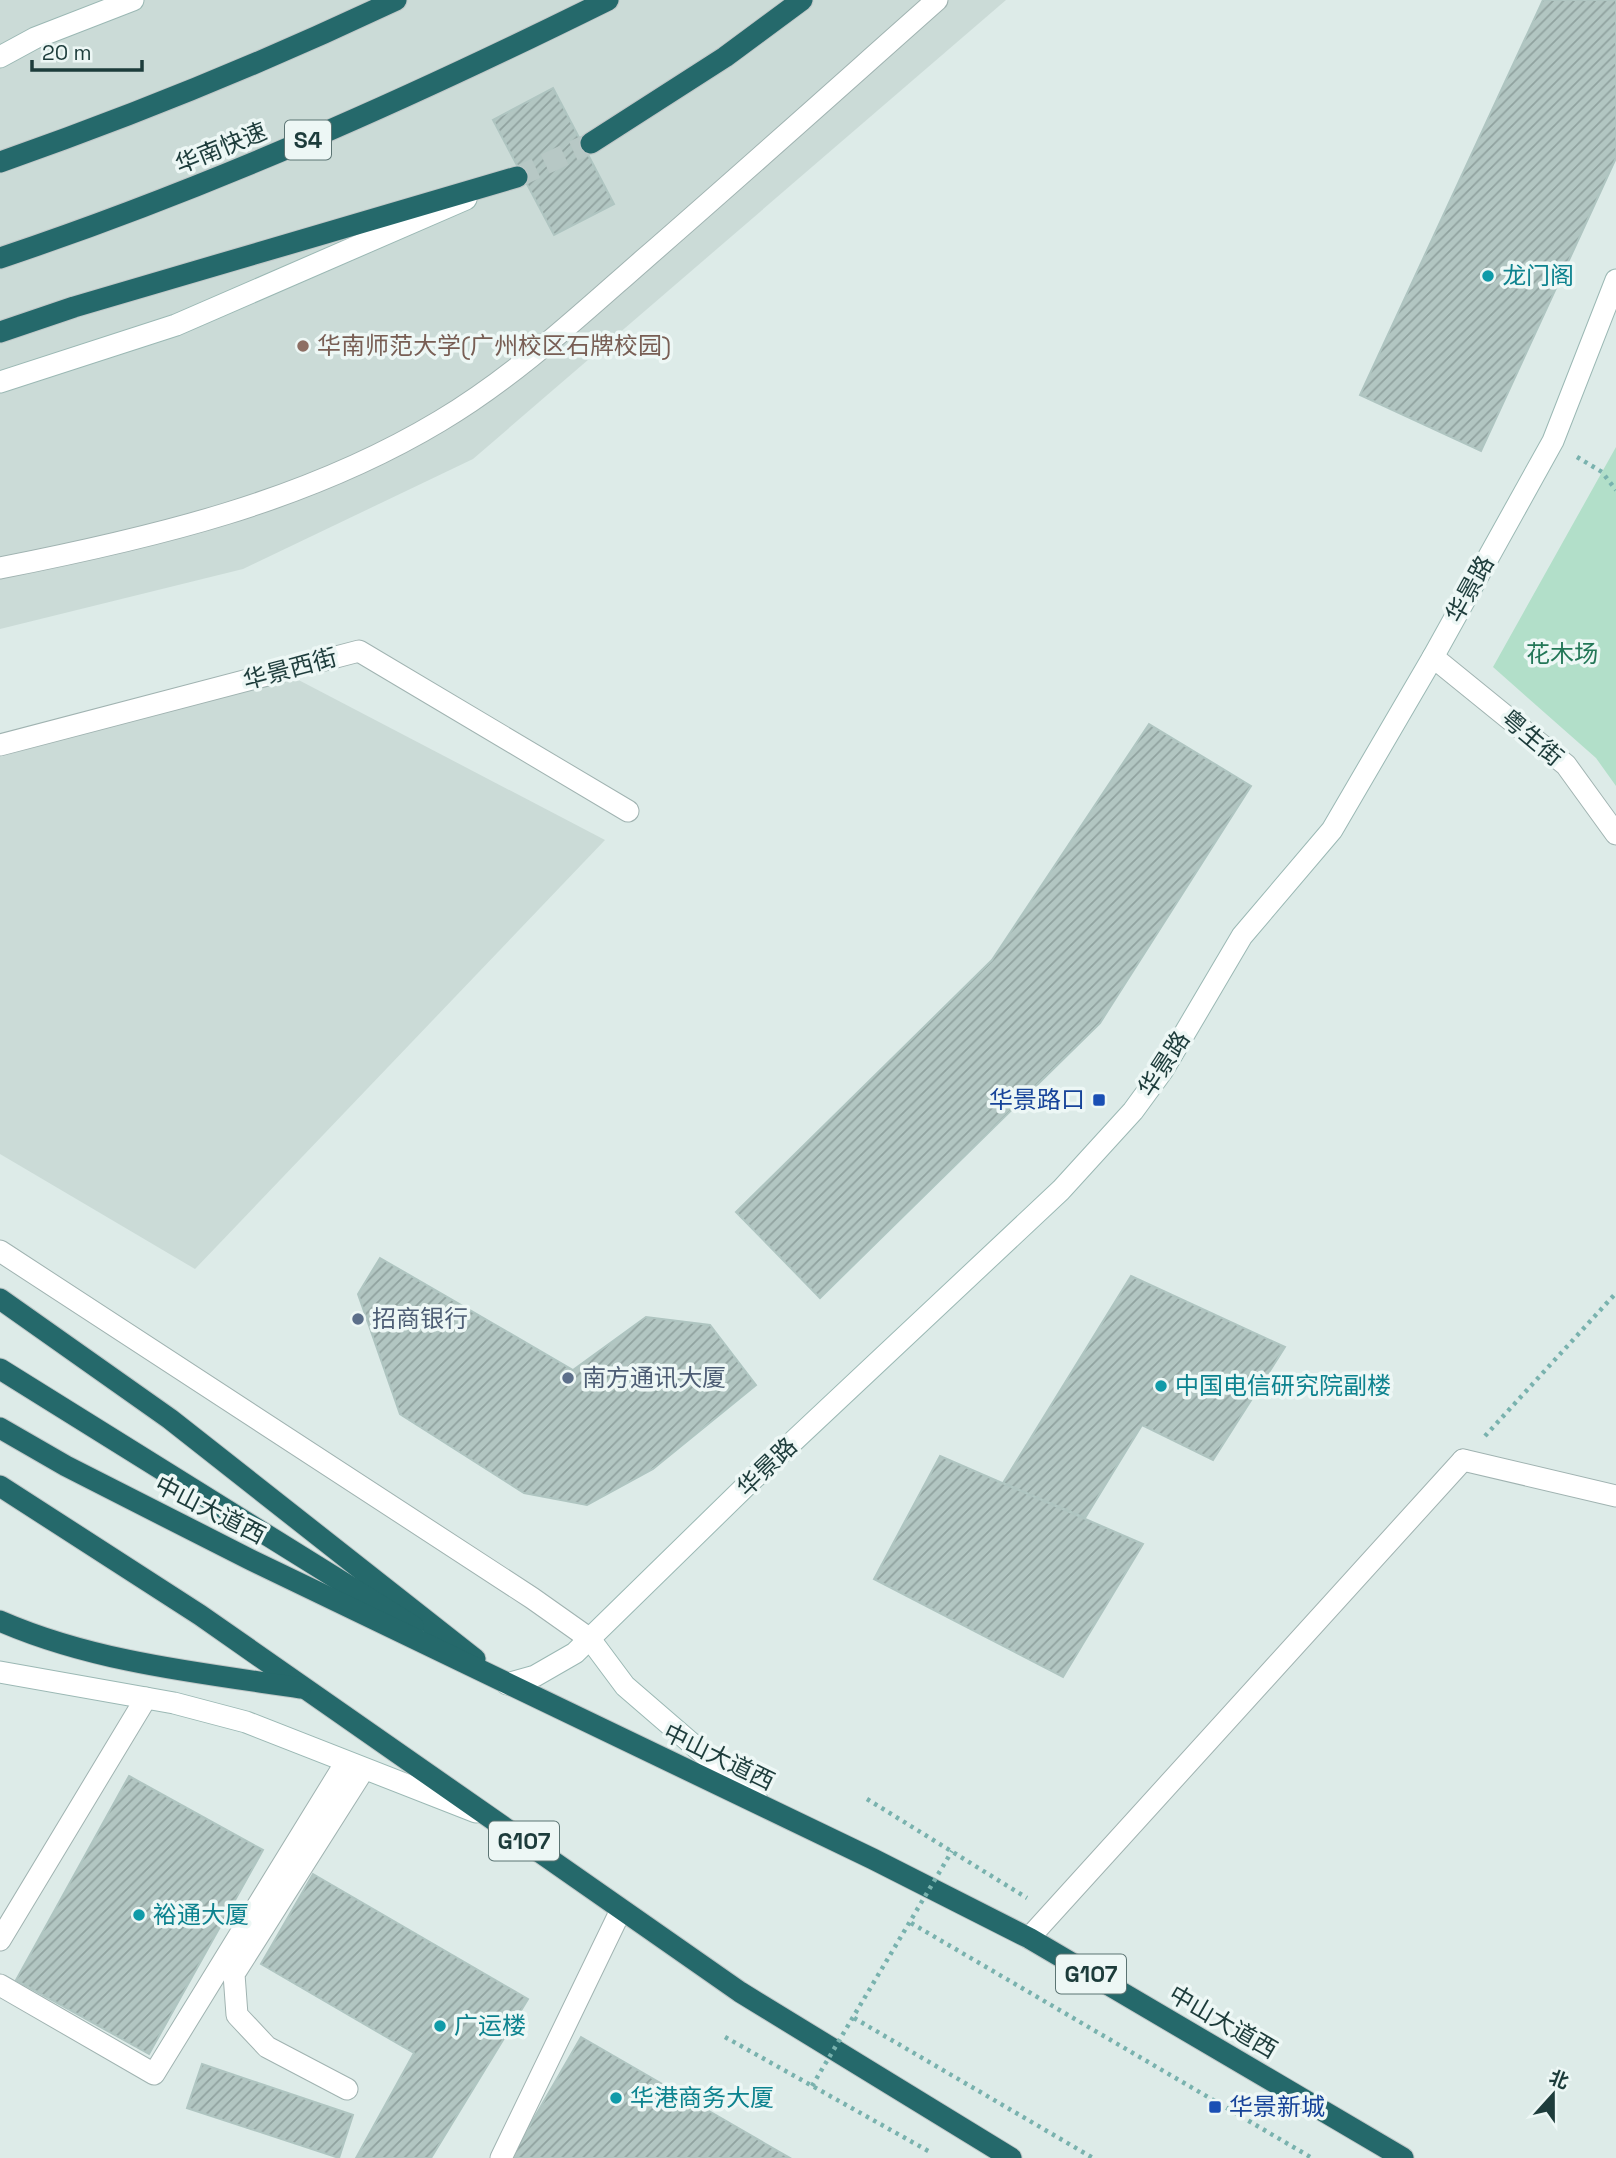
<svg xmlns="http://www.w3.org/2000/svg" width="1616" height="2158" font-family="'Space Grotesk','Noto Sans SC',sans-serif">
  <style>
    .built { fill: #cbdbd7 }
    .garden { fill: #b2dfc9 }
    .building { fill: url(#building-hatch); stroke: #afc5c1; stroke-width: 2 }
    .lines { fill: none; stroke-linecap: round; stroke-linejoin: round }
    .highway-tunnel { stroke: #b7c8c5; stroke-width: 21; stroke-dasharray: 21 10; stroke-linecap: butt }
    .lane-casing { stroke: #a0b3b1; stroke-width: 23 }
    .street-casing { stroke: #a0b3b1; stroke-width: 23 }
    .secondary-casing { stroke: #9bb8b4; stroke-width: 23 }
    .highway-casing { stroke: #c0c8c8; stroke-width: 23 }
    .path { stroke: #79b2ae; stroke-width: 4.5; stroke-dasharray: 3.5 5; stroke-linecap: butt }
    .lane { stroke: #fff; stroke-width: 21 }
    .street { stroke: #fff; stroke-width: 21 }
    .secondary { stroke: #fff; stroke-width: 21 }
    .highway { stroke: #25696b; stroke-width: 21 }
    .path-bridge { stroke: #79b2ae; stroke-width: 4.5; stroke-dasharray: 3.5 5; stroke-linecap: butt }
    .culture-dot { fill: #0f9aa8; stroke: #edf7f5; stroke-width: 2.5 }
    .education-dot { fill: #8d6e63; stroke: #edf7f5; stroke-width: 2.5 }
    .transit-dot { fill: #1a4fb4; stroke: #edf7f5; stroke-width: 2.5 }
    .service-dot { fill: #5c6f8a; stroke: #edf7f5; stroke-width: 2.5 }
    .labels { text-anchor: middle; stroke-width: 7; stroke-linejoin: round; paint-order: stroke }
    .shield { fill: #edf7f5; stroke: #5b7473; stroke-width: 2 }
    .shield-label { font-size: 23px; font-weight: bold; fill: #1d3c3b }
    .street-label { font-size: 24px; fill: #1d3c3b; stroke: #edf7f5 }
    .culture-label { font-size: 24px; fill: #0d838f; stroke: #edf7f5; text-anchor: start }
    .education-label { font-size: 24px; fill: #785e54; stroke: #edf7f5; text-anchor: start }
    .park-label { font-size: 24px; fill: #237757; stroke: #edf7f5 }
    .transit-label { font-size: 24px; fill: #164399; stroke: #edf7f5; text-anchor: end }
    .service-label { font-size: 24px; fill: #4e5e75; stroke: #edf7f5; text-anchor: start }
  </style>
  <defs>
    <pattern id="building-hatch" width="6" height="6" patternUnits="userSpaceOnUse" patternTransform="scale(1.75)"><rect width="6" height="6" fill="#b2c6c2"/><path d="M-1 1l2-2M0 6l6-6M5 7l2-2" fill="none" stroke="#90a29f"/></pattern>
  </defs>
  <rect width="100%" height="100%" fill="#ddebe8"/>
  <!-- built -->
  <g class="built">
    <path d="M0,0H1006L473,459L243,569L0,629Z"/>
    <path d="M289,675L605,840L195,1269L0,1154V757Z"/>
  </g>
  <!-- garden -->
  <path class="garden" d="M1616,447V786L1596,758L1493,667Z"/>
  <!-- building -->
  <g class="building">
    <path d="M1543,0H1616V158L1481,451L1360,395Z"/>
    <path d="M553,88L614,204L554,235L493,120Z"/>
    <path d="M1149,724L1251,786L1100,1023L820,1298L736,1212L992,960Z"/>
    <path d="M380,1258L573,1370L646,1317L710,1325L756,1385L653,1469L587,1505L524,1493L400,1414L358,1294Z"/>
    <path d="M1131,1276L1285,1347L1213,1460L1142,1425L1085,1518L1003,1483Z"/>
    <path d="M940,1456L1143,1544L1063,1677L874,1579Z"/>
    <path d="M129,1776L263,1850L149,2054L16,1980Z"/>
    <path d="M313,1874L528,1999L431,2158H356L414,2053L261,1964Z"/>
    <path d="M581,2037L790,2158H511Z"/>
    <path d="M202,2064L353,2115L339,2158L187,2108Z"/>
  </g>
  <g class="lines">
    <!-- highway-tunnel -->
    <path class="highway-tunnel" d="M517,177L591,143"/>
    <defs>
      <g id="lane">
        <path d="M0,568C152,538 305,502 440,421C514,377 578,317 642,261C741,175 839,87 937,0"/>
        <path d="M0,745L359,651L628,811"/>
        <path d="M1463,1460L1616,1496"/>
        <path d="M0,1940L146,1698"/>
        <path d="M0,1985L154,2074L346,1762"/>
        <path d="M347,2089L267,2047L237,2015L234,1974L364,1769"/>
        <path d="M501,2158L621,1910"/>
      </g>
      <g id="street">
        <path d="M1433,657L1566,765L1616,834"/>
        <path d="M0,1251L532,1598L590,1639"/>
        <path d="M1029,1938L1463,1460"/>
      </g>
      <g id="secondary">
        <path d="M0,57L35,38L133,0"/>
        <path d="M0,382L176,325L466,199"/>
        <path d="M590,1639L625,1686L757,1800"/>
        <path d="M0,1672L174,1703L246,1722L476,1812"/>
        <path d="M507,1684L535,1676L575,1653L751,1481L1061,1190L1133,1111L1163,1070L1242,936L1332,830L1433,657L1553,441L1616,280"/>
      </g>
      <g id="highway">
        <path d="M591,143L725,57L802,0"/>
        <path d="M0,162C135,115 267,61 396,0"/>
        <path d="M0,258C209,188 410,98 608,0"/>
        <path d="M0,332L74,307L517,177"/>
        <path d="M0,1299L170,1419L475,1659"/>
        <path d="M0,1369L413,1626"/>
        <path d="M0,1428L66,1466L251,1560L873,1859L1029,1938L1403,2158"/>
        <path d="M0,1486L200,1615L740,1992L1011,2158"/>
        <path d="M0,1621C94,1662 200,1673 301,1688"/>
      </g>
    </defs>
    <!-- lane casing -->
    <use href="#lane" class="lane-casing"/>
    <!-- street casing -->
    <use href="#street" class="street-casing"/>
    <!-- secondary casing -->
    <use href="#secondary" class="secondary-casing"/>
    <!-- highway casing -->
    <use href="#highway" class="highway-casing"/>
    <!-- path -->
    <g class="path">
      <path d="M1577,457L1602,472L1616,490"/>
      <path d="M1485,1436L1616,1293"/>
      <path d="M867,1799L1027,1898"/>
      <path d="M911,1923L1312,2158"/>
      <path d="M854,2018L1093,2158"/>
      <path d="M725,2037L930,2152"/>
    </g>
    <!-- lane -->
    <use href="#lane" class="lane"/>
    <!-- street -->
    <use href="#street" class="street"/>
    <!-- secondary -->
    <use href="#secondary" class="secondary"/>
    <!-- highway -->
    <use href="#highway" class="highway"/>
    <!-- path-bridge -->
    <path class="path-bridge" d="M812,2086L952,1851"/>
  </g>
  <!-- markers -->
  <g class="culture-dot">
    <circle cx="1488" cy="276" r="7"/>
    <circle cx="1161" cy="1386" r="7"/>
    <circle cx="139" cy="1915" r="7"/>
    <circle cx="440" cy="2026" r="7"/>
    <circle cx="616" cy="2098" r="7"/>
  </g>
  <circle class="education-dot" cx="303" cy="346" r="7"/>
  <g class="transit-dot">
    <rect x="1092" y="1093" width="14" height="14" rx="3.5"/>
    <rect x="1208" y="2100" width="14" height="14" rx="3.5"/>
  </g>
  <g class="service-dot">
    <circle cx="358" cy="1319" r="7"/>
    <circle cx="568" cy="1378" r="7"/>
  </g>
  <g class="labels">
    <!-- shield labels -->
    <g class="shield">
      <rect x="285" y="120.5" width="46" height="39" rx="5"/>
      <rect x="489" y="1821.5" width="70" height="39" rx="5"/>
      <rect x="1056" y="1954.5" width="70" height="39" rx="5"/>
    </g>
    <g class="shield-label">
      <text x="308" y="148">S4</text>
      <text x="524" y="1849">G107</text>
      <text x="1091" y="1982">G107</text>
    </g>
    <!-- street labels -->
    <g class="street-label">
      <text transform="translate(221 148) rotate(-22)" y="8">华南快速</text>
      <text transform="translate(1470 589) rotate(-61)" y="8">华景路</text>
      <text transform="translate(290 669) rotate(-15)" y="8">华景西街</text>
      <text transform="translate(1532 738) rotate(40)" y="8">粤生街</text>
      <text transform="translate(1164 1064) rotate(-57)" y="8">华景路</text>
      <text transform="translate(767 1467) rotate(-44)" y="8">华景路</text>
      <text transform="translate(210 1510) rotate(27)" y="8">中山大道西</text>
      <text transform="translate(719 1757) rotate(26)" y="8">中山大道西</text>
      <text transform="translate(1223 2022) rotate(30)" y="8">中山大道西</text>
    </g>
    <!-- culture labels -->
    <g class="culture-label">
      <text x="1502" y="284">龙门阁</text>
      <text x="1175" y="1394">中国电信研究院副楼</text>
      <text x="153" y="1923">裕通大厦</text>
      <text x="454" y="2034">广运楼</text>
      <text x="630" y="2106">华港商务大厦</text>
    </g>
    <!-- education labels -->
    <g class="education-label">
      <text x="317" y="354">华南师范大学(广州校区石牌校园)</text>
    </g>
    <!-- park labels -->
    <g class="park-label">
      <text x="1562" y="662">花木场</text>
    </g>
    <!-- transit labels -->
    <g class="transit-label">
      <text x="1085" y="1108">华景路口</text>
      <text x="1229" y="2115" text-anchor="start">华景新城</text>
    </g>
    <!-- service labels -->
    <g class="service-label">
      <text x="372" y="1327">招商银行</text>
      <text x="582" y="1386">南方通讯大厦</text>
    </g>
  </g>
  <!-- north arrow -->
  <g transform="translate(1553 2095) rotate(21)" stroke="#edf7f5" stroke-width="5" paint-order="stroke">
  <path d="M0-5L12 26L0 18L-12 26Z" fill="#1d3c3b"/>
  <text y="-10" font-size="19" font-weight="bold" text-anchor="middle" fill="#1d3c3b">北</text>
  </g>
  <!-- scale -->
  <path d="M32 60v10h110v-10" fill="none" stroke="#1d3c3b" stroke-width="3.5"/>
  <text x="42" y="60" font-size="21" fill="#1d3c3b" stroke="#edf7f5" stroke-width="5" paint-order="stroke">20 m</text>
</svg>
